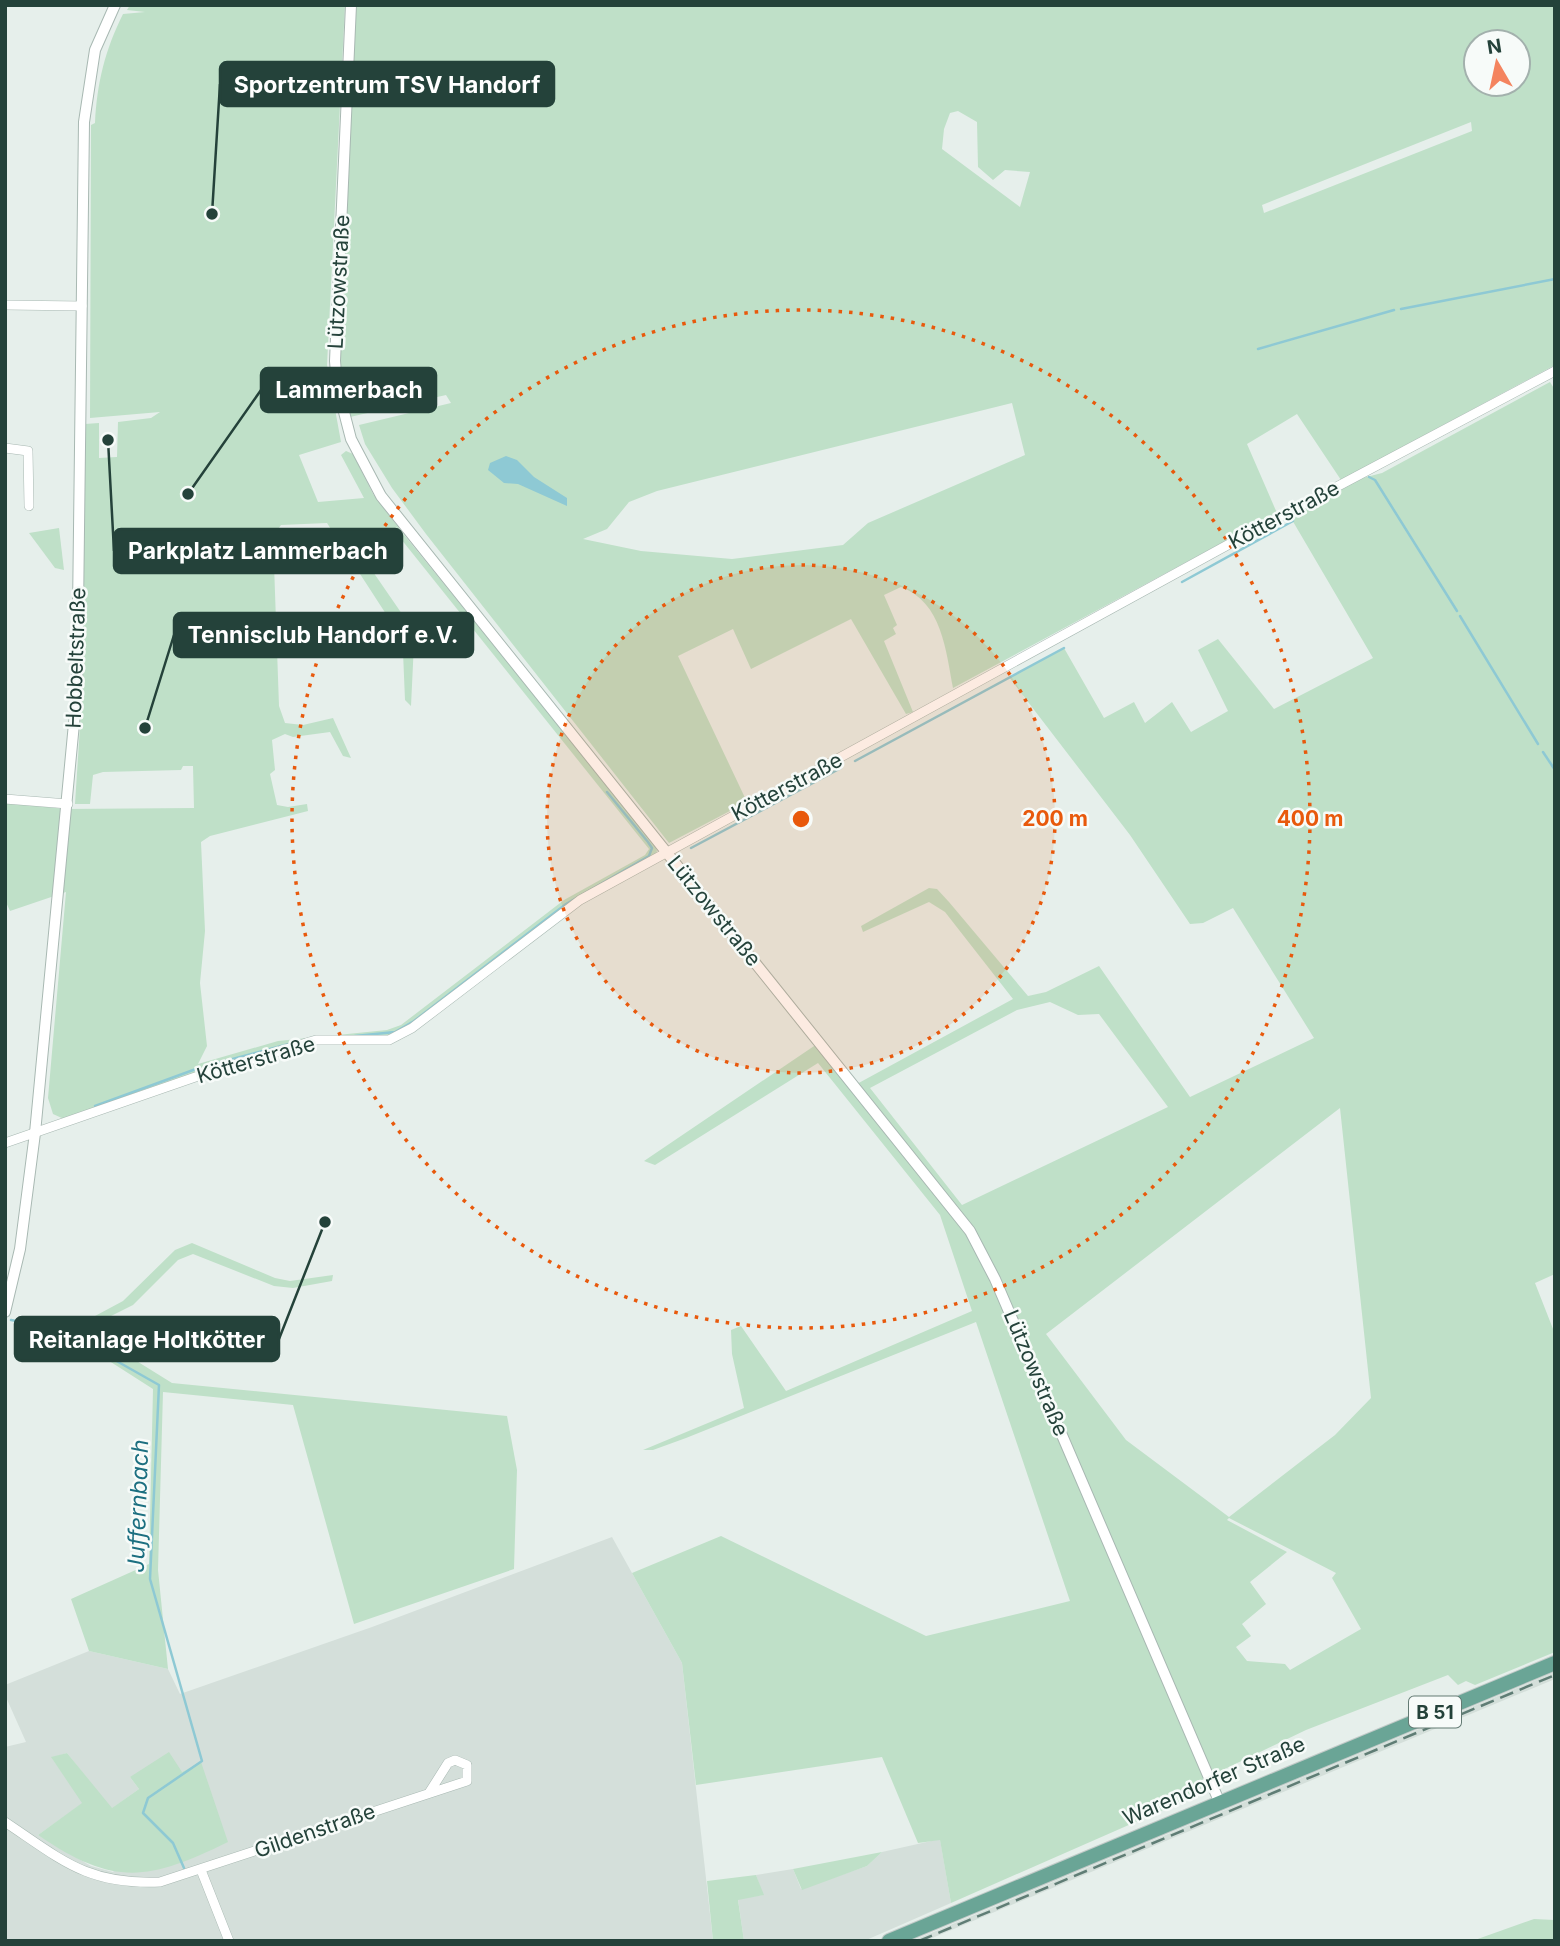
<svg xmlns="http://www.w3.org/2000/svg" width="1560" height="1946" font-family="Inter,sans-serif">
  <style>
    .built { fill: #d4dfda; fill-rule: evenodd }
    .green { fill: #bfe0c8; fill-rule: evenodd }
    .water { fill: #8ec9d4 }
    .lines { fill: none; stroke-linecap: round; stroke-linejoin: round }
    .stream { stroke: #8ec9d4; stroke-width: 2.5 }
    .minor-casing { stroke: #a8b8b2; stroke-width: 10 }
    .tertiary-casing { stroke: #a8b8b2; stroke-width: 12 }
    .primary-casing { stroke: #c2cac8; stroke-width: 16 }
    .minor { stroke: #fff; stroke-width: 9 }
    .tertiary { stroke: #fff; stroke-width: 10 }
    .primary { stroke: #6aa596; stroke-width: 14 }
    .rail { stroke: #5f7d75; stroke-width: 2.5; stroke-dasharray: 14 7; stroke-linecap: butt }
    .ring { fill: none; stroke: #e8590c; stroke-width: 3.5; stroke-dasharray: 3.5 7 }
    .labels { text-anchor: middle; stroke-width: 5; stroke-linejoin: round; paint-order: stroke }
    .shield { fill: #f7fbf9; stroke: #637a73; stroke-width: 2 }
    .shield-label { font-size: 19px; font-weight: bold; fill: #24423a }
    .street-label { font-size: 21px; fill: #24423a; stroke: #f7fbf9 }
    .water-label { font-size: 23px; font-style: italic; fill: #1c6f80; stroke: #f7fbf9 }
    .centre { fill: #e8590c; stroke: #f7fbf9; stroke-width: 3.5 }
    .ring-label { font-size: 21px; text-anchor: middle; font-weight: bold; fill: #e8590c; stroke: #f7fbf9; stroke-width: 5; stroke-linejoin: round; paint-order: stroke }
    .leader { fill: none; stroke: #24423a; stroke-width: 2.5 }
    .callout-dot { fill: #24423a; stroke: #f7fbf9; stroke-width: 2.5 }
    .callout { fill: #24423a; stroke: #24423a; stroke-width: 2.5 }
    .callout-label { font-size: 23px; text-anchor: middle; font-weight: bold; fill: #fff }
  </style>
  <rect width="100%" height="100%" fill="#e6efeb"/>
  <!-- built -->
  <g class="built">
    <path d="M612,1537L682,1663L713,1941H5V1747L26,1742L5,1695V1685L89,1651L168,1669L180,1694L372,1627ZM67,1753L111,1809L139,1789L130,1777L182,1772L201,1763L113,1872L91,1866L38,1835L83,1803L52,1758Z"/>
    <path d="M1555,1672V1679L925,1941H912Z"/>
    <path d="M940,1839L951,1903L864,1941H744L738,1899L763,1895L756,1875L793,1869L801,1889L867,1866L882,1852Z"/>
  </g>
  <!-- green -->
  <g class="green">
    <path d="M130,5H345L327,365L341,442L299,455L318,502L364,498L341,455L346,451L353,454L373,494L405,536L655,844L657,851L654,859L580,900L389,1040H316L64,1119L53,1114L48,1098L66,892L10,911L5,900V802L64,809L194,808L193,766H183L181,770L103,772L93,775L90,804H75L83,680L85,424L99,423V458L117,457L118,422L151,418L160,412L90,418L91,125L95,123C97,83 105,50 123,14L145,12L127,10ZM327,523L397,631L403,652L405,700L411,706L414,643L411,627L369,566L401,539L649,849L645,855L564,900L401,1025L387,1030L278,1041L198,1064L207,1046L200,983L205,931L201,842L210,836L308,811L307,804L288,807L277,805L270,774L275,770L272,740L285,734L293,737L330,732L343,756L351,758L333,718L303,725L285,723L279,706L273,536L281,525Z"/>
    <path d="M356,5H1555V365L1341,480L1297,414L1247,444L1277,513L953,688C946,651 942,602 901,587L884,595L897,625L893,628L896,634L884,641L913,712L906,714L851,619L751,669L733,629L678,656L747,802L669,843L426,534L392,488L365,444L359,425L451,403L446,395L350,417L340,360ZM1476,42H1518V84H1476ZM958,111L977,122L978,167L993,180L1005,170L1030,172L1020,207L942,149L944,129L950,113ZM1471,122L1472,131L1264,213L1262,205ZM1012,403L1025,455L868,523L843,545L732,559L641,551L583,539L607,529L629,502L657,491Z"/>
    <path d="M1550,382L1555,390V1274L1535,1283L1555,1334V1652L1475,1685L1466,1681L1458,1685L1448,1675L1306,1730L1202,1780V1788L1172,1806L951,1903L940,1840L918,1843L882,1757L696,1785L682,1663L632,1573L721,1536L926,1636L1070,1601L976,1322L686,1438L653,1450H643L744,1408L732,1354L731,1330L741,1326L786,1391L972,1311L940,1215L818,1063L655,1165L644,1161L820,1042L855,1085L1013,999L945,912L929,902L863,932L861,926L929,888L937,889L949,902L1028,996L1046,992L1099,966L1190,1097L1314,1038L1233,908L1203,923L1190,924L1130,835L1009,677L1064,648L1104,718L1134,702L1145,723L1172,702L1191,732L1228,711L1198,650L1218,639L1274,709L1373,658L1288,513L1343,483L1382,473ZM1050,1002L1078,1015L1099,1014L1168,1107L962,1205L870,1088L1017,1010ZM1340,1108L1371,1398L1335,1435L1229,1517L1126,1440L1046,1334ZM1229,1518L1336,1573L1332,1578L1361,1629L1290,1670L1285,1664L1247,1661L1236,1647L1251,1636L1242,1624L1266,1604L1250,1582L1287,1552L1227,1520Z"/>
    <path d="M59,528L64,570L55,568L29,533Z"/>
    <path d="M192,1243L275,1278L290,1281L333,1275L332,1281L293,1288L274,1286L193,1254L178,1260L133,1305L85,1329L172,1383L507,1416L517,1470L514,1569L354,1624L293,1405L163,1392L158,1570L168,1669L89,1651L71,1599L149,1564L153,1389L67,1334L17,1328L20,1317L82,1323L123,1301L175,1250Z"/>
    <path d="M169,1752L182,1772L201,1762L228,1842C148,1881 114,1887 38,1835L82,1803L51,1757L67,1753L112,1808L139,1789L130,1777Z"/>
    <path d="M882,1852L867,1866L802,1890L793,1869Z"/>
    <path d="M756,1875L764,1895L738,1900L744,1941H713L707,1881Z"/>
    <path d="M1534,1919L1555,1920V1941H1472Z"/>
  </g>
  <!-- water -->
  <path class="water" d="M506,456L517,460L534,477L567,498V506L518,484L504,483L488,470L490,463Z"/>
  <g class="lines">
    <!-- stream -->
    <g class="stream">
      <path d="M1401,309L1555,279"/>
      <path d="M1258,349L1394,310"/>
      <path d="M1369,477L1375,480L1457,611"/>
      <path d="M1182,582L1293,521"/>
      <path d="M1460,616L1538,744"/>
      <path d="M1543,752L1555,770"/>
      <path d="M855,761L1064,648"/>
      <path d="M691,848L841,768"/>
      <path d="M355,1036L395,1032L414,1021L566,904L649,856L652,848L648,842L607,792"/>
      <path d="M210,1065L300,1041"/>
      <path d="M95,1106L196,1069"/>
      <path d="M11,1320L60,1329L159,1385L150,1579L202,1761L148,1798L143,1813L173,1843L184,1868"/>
    </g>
    <defs>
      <g id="minor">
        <path d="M5,305L82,306"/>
        <path d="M5,448L28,451L29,506"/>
        <path d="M5,799L68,804"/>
        <path d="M5,1143L204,1074L316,1040H389L412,1028L580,900L1244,536L1555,371"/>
        <path d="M5,1822C62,1860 87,1885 160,1882L467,1781V1765L455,1760L448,1763L429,1793"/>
        <path d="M201,1870L229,1941"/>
      </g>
      <g id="tertiary">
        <path d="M351,5L335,361L337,385L351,439L381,496L970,1231L995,1279L1219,1801"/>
        <path d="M5,1312L20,1249L35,1133L77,692L84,122L95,50L115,5"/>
      </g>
      <path id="primary" d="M889,1941L1555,1663"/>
    </defs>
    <!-- minor casing -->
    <use href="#minor" class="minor-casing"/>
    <!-- tertiary casing -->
    <use href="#tertiary" class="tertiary-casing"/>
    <!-- primary casing -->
    <use href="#primary" class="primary-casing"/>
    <!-- minor -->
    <use href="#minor" class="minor"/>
    <!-- tertiary -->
    <use href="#tertiary" class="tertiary"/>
    <!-- primary -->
    <use href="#primary" class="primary"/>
    <!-- rail -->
    <path class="rail" d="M919,1941L1555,1675"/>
  </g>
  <!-- distance rings -->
  <circle cx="801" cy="819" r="254" fill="#e8590c" fill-opacity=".12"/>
  <g class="ring">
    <circle cx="801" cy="819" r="254"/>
    <circle cx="801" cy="819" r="509"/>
  </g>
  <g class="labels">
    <!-- shield labels -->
    <rect class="shield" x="1409" y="1696.5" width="52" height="31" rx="5"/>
    <g class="shield-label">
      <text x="1435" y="1719">B 51</text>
    </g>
    <!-- street labels -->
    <g class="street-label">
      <text transform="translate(339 282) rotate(-87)" y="7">Lützowstraße</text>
      <text transform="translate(1284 515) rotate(-28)" y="7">Kötterstraße</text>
      <text transform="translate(76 658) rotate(-88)" y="7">Hobbeltstraße</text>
      <text transform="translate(787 787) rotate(-28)" y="7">Kötterstraße</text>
      <text transform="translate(714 911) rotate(51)" y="7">Lützowstraße</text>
      <text transform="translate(256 1060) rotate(-16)" y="7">Kötterstraße</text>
      <text transform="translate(1036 1373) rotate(67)" y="7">Lützowstraße</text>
      <text transform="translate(1214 1781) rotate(-23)" y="7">Warendorfer Straße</text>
      <text transform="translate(315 1831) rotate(-19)" y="7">Gildenstraße</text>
    </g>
    <!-- water labels -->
    <g class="water-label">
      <text transform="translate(138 1506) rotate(-88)" y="8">Juffernbach</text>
    </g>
  </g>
  <circle cx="801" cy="819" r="10" class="centre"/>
  <g class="ring-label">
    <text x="1055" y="826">200 m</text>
    <text x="1310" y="826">400 m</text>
  </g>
  <!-- callouts -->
  <path class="leader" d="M212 214L220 84M188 494L261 390M108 440L114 551M145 728L174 635M325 1222L279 1339"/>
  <g class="callout-dot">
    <circle cx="212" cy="214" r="7"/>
    <circle cx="188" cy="494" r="7"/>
    <circle cx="108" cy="440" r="7"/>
    <circle cx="145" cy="728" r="7"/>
    <circle cx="325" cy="1222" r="7"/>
  </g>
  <g class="callout">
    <rect x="220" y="62" width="334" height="44" rx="7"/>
    <rect x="261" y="368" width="175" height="44" rx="7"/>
    <rect x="114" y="529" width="288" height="44" rx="7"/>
    <rect x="174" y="613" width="299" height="44" rx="7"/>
    <rect x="15" y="1317" width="264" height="44" rx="7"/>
  </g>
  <g class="callout-label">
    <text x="387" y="93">Sportzentrum TSV Handorf</text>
    <text x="349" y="398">Lammerbach</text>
    <text x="258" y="559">Parkplatz Lammerbach</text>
    <text x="323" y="643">Tennisclub Handorf e.V.</text>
    <text x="147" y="1348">Reitanlage Holtkötter</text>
  </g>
  <!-- border -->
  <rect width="1560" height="1946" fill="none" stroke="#24423a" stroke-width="14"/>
  <!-- north arrow -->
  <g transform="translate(1497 63) rotate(351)"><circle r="33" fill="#f7fbf9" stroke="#a3b1ad" stroke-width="2"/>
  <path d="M0-5L12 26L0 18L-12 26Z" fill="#f4845f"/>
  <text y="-10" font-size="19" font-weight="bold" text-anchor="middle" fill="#24423a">N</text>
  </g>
</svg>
